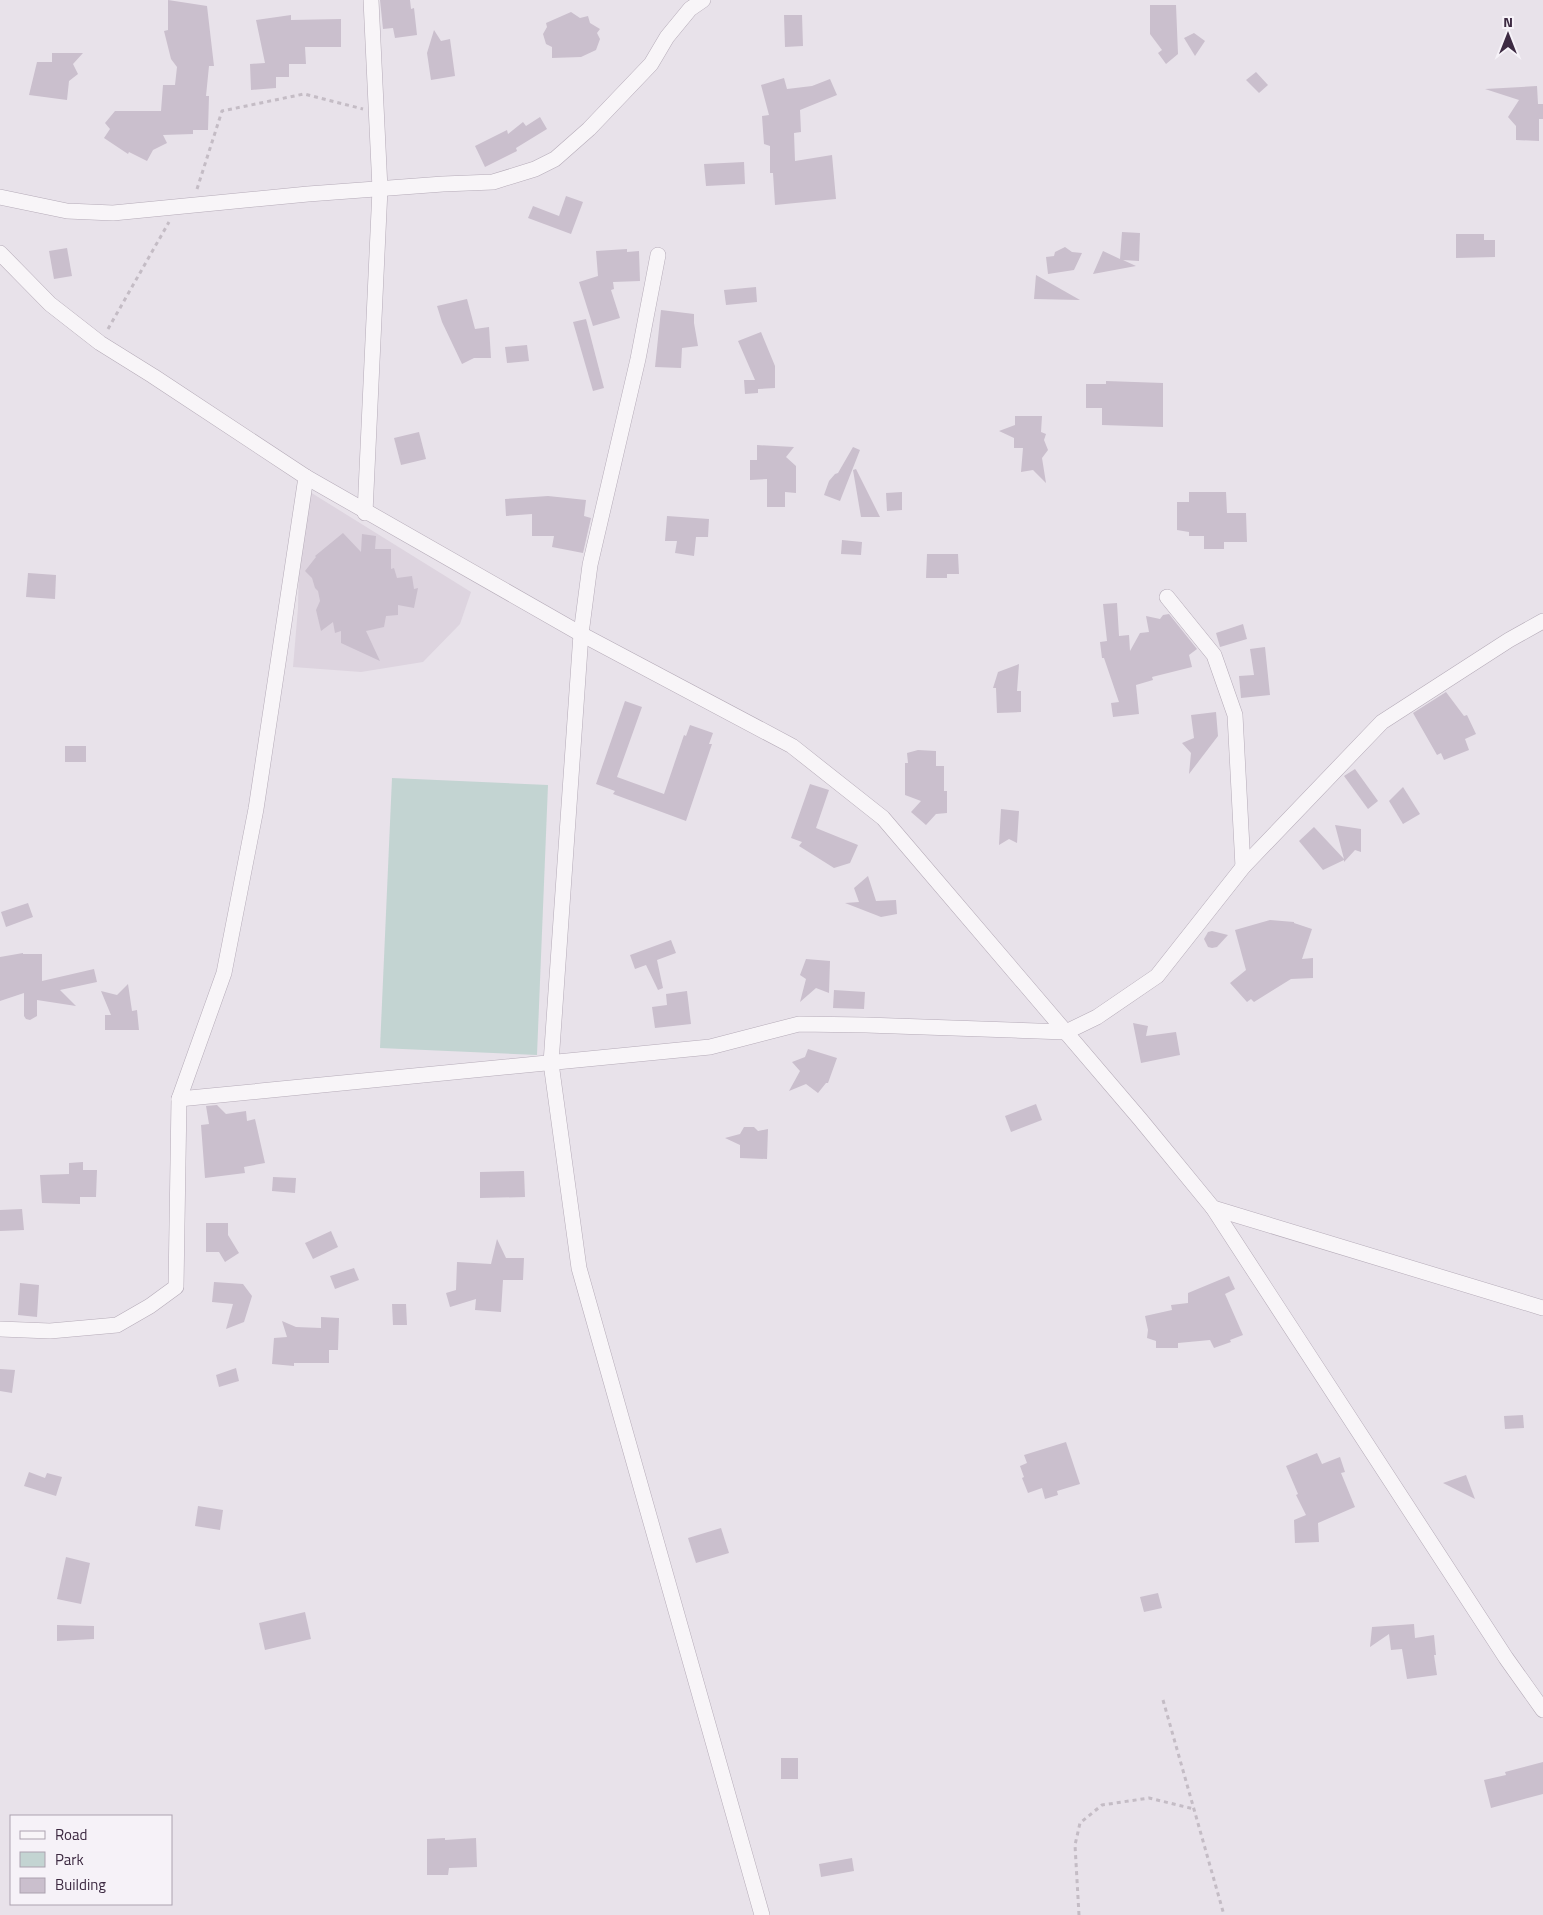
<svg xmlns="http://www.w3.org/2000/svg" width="1543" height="1915" font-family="'Titillium Web',sans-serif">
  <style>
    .built { fill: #ddd4df }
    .green { fill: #c3d4d2 }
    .building { fill: #cabfcd }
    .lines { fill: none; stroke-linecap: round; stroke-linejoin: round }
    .street-casing { stroke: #b5abb8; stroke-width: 16 }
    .path { stroke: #c4bcc5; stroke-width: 3; stroke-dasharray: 4 4; stroke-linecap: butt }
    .street { stroke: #f8f5f8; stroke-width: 15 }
  </style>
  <rect width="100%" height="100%" fill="#e8e2ea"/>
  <!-- built -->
  <path class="built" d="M310,492L471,592L460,624L423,662L361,672L293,667L298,608L299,555Z"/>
  <!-- green -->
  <path class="green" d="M392,778L548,785L537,1055L380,1048Z"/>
  <!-- building -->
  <g class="building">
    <path d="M168,0L207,6L214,66H209L206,96H209L208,130H193V134L163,135L167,143L153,150L147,161L129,152L128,154L104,138L110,129L105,123L115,111H161L163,85H175L177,67L171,59L164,31L168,30Z"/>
    <path d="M380,0H410L411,9L414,8L417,35L395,38L393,28L383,29Z"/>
    <path d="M1150,5H1176L1178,54L1166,64L1158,53L1162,50L1150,34Z"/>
    <path d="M571,12L580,18L588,16L590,23L600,29L597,33L600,39L596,50L581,57L552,58V47L546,44L543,34L547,27L546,23Z"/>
    <path d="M291,15V20L341,19V47H305L306,64H289V77H276V88L251,90L250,64L265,63L256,20Z"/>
    <path d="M784,15H802L803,46L785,47Z"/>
    <path d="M434,30L441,41L450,39L455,76L431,80L427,53Z"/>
    <path d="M1194,33L1205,41L1195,56L1184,38Z"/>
    <path d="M52,53H83L73,64L78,74L69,81L67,100L29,95L37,62H52Z"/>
    <path d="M1256,72L1268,85L1259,93L1246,80Z"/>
    <path d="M784,78L787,89L812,86L830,79L837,95L800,110L801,132L794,133L795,161L832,155L836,199L775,205L773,173H770V146L764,144L762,116L769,115L761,85Z"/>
    <path d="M1537,86L1538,104H1543V119H1539V141L1516,140V126L1508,117L1519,100L1485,89Z"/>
    <path d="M540,117L547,129L516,148L517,151L485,167L475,146L507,130L508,134L523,122L526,126Z"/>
    <path d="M744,162L745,184L706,186L704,164Z"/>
    <path d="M566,196L583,202L571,234L528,218L533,206L559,216Z"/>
    <path d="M1122,232L1140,233L1139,261L1123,260L1136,266L1093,274L1103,251L1120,259Z"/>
    <path d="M1456,234H1484V240H1495V257L1456,258Z"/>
    <path d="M1065,247L1072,252L1082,253L1074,270L1048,274L1046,257L1054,256L1055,252Z"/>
    <path d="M67,248L72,276L54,279L49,251Z"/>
    <path d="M627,249V252L639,251L640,281L613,282L614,289L611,290L620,318L593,326L579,282L598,276L596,251Z"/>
    <path d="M1036,275L1080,300L1034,299Z"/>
    <path d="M756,287L757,302L726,305L724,290Z"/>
    <path d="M467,299L475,329L489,327L491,358H474L462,364L442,322L437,306Z"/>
    <path d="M661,310L694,314V323L698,346L682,348L681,368L655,367Z"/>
    <path d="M586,319L604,388L593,391L573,322Z"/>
    <path d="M761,332L775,366V388L758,389V387V393L745,394L744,380H755L738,341Z"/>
    <path d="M527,345L529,361L507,363L505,347Z"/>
    <path d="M1106,381L1163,383V427L1102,425V408H1086V384H1106Z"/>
    <path d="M1015,416H1042L1041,432L1046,434L1044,440L1048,450L1042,458L1046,483L1033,470L1021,472L1023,448H1014V438L999,431L1015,425Z"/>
    <path d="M419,432L426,459L401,465L394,438Z"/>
    <path d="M757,445L794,447L786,457L796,466V493L785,492V507H767V479L750,480V460H757Z"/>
    <path d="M853,447L860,450L840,501L824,495L829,481L835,474L838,473Z"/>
    <path d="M856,469L880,517H861L853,470Z"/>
    <path d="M902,492V510L887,511L886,493Z"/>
    <path d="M1189,492H1226L1227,513H1246L1247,542H1224V549H1204V536H1189V532L1177,530V502H1189Z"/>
    <path d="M548,496L586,500L584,516L591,518L583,553L552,547L554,536H532V514L506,516L505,499Z"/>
    <path d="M667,516L709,519L708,537H696L694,556L675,553L677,541H665Z"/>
    <path d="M343,533L361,552L362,534L376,536L375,549H391V569L394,568L397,578L412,576L414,589L418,588L414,608L398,605V615L386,616L384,627L366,631L380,661L341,643V631L335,633L333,622L321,631L316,610L320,601L318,591L315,588L312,578L305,571L316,557L315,556Z"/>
    <path d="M842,540L862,542L861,555L841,554Z"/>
    <path d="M927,554H958L959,574H947V578H926Z"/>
    <path d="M28,573L56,575L55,599L26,597Z"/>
    <path d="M1117,603L1119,636L1129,635L1130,651L1140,633L1149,632L1146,616L1160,619L1163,615L1169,614L1197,649L1189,655L1192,667L1152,677L1153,680L1136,685L1139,714L1113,717L1111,703L1119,702L1104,658H1102L1100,642L1107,641L1103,604Z"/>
    <path d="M1243,624L1247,639L1220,647L1216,633Z"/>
    <path d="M1265,647L1270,695L1241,698L1239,676L1254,675L1250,649Z"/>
    <path d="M1019,664L1017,691H1021V712L997,713L996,688H993L998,672Z"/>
    <path d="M1446,692L1464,716L1467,715L1476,734L1465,739L1469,750L1444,760L1441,753L1437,755L1413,713Z"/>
    <path d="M625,701L642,707L617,777L664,794L684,735L686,736L690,725L713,733L709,744H712L686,821L613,794L615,791L596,784Z"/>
    <path d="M1216,712L1218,736L1189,774L1191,753L1182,743L1194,738L1191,715Z"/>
    <rect x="65" y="746" width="21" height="16"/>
    <path d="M918,750L936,751V766H944V791H947V813L936,814L926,825L911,812L921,801L905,795V763H908L907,753Z"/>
    <path d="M1355,769L1378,801L1368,809L1344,776Z"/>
    <path d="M810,784L829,790L816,828L858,845L850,863L834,868L799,846L802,842L791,838Z"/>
    <path d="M1403,787L1420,814L1403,824L1389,801Z"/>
    <path d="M1001,809L1019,811L1017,843L1009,839L999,845Z"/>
    <path d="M1335,825L1361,829V852L1355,850L1344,862V860L1323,870L1299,841L1314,827L1344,859Z"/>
    <path d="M868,876L876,901L896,900L897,914L881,917L845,903L859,902L854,888Z"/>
    <path d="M28,903L33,917L6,927L1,912Z"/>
    <path d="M1270,920L1294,922V923L1312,929L1302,959L1313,958V978L1291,979L1254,1002L1251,999L1247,1002L1230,983L1246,970L1235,930Z"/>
    <path d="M1212,931L1228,935L1217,947L1212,948L1208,947L1204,939L1208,932Z"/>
    <path d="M671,940L676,953L657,960L663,988L658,990L646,965L635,969L630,955Z"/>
    <path d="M23,953V954H42V981L94,969L97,982L60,990L76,1006L37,1000V1016L30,1020L26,1019L24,1016V993L0,1001V957Z"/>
    <path d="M806,959L830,961L829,993L816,988L800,1002L806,979L800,975Z"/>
    <path d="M128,984L132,1011L137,1010L139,1030H105V1015H111L101,991L117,995Z"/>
    <path d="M834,990L865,992L864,1009L833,1008Z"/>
    <path d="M687,991L691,1024L655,1028L652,1007L667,1005L666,994Z"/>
    <path d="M1133,1023L1148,1026L1146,1036L1176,1032L1180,1055L1141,1063Z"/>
    <path d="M808,1049L837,1058L828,1083H826L818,1093L806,1084L789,1091L800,1071L792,1062L805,1057Z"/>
    <path d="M1036,1104L1042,1120L1011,1132L1005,1116Z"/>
    <path d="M217,1105L226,1114L246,1111L247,1121L255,1119L265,1163L244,1167L245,1173L205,1178L201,1125L209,1124L206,1106Z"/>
    <path d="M744,1127H754L758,1131L768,1129L767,1159L740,1158V1145L725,1138L740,1134Z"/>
    <path d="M83,1162V1170H97L96,1197H80V1204L42,1203L40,1175L69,1174V1163Z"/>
    <path d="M524,1171L525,1197L480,1198V1172Z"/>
    <path d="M273,1177L296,1178L295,1193L272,1191Z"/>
    <path d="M22,1209L24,1230L0,1231V1210Z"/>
    <path d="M206,1223H228V1235L239,1253L225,1262L219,1252H206Z"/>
    <path d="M331,1231L338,1247L313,1259L305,1243Z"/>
    <path d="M497,1239L506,1258H524L523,1280H503L501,1312L475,1310L476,1299L450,1307L446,1293L456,1290L457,1262L491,1264Z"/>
    <path d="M354,1268L359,1280L335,1289L330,1276Z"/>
    <path d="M1229,1276L1235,1289L1225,1294L1243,1335L1230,1340L1231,1342L1214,1348L1210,1340L1178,1343V1348H1156V1341L1147,1338L1148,1330L1145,1316L1172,1310L1171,1305L1188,1303V1293Z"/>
    <path d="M214,1282L243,1284L252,1296L244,1322L226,1329L233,1304L212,1302Z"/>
    <path d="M20,1283L39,1285L37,1317L18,1315Z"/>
    <path d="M392,1304H406L407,1325H393Z"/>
    <path d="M321,1317L339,1318L338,1350H329V1363H294V1366L272,1364L274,1338L287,1337L282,1321L296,1327L321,1328Z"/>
    <path d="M236,1368L239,1381L219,1387L216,1375Z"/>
    <path d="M0,1369L15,1370L12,1393L0,1391Z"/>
    <path d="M1523,1415L1524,1428L1505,1429L1504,1416Z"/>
    <path d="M1066,1442L1080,1484L1057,1491L1058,1495L1045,1499L1042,1488L1028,1493L1022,1478L1024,1477L1020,1466L1027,1463L1024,1455Z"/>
    <path d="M1317,1453L1322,1464L1340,1457L1345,1472L1341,1473L1355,1507L1318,1523L1319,1542L1295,1543L1294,1520L1306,1515L1296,1495L1298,1494L1286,1466Z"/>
    <path d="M29,1472L45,1478L47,1473L62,1477L56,1496L24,1486Z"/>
    <path d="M1466,1475L1475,1499L1443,1483Z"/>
    <path d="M198,1506L223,1510L220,1530L195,1526Z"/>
    <path d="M721,1528L729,1553L696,1563L688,1538Z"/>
    <path d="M66,1557L90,1563L81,1604L57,1599Z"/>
    <path d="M1158,1593L1162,1608L1144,1612L1140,1597Z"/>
    <path d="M305,1612L311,1639L265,1650L259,1623Z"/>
    <path d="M1414,1624L1415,1638L1434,1635L1436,1655H1434L1437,1675L1407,1679L1402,1649L1391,1650L1389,1634L1370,1647L1372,1627Z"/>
    <path d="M57,1625L94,1626V1639L57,1641Z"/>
    <rect x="781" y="1758" width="17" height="21"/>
    <path d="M1543,1762V1794L1491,1808L1484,1780L1506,1775L1505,1772Z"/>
    <path d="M445,1838V1840L476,1838L477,1867L449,1868L448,1875H427V1839Z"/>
    <path d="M852,1858L854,1871L821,1877L819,1864Z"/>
  </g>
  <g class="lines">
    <defs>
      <g id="street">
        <path d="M0,197L67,211L113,213L308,194L443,184L493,182L535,169L555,159L589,129L651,64L667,37L690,9L703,0"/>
        <path d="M0,253L50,304L100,343L153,376L306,477L581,634L792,746L883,818L1140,1119L1213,1208L1506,1658L1543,1710"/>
        <path d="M658,255L638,359L590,565L581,634L551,1063L579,1268L762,1915"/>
        <path d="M365,513L380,189L371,0"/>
        <path d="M1167,597L1214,655L1235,715L1243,867"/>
        <path d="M179,1099L710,1047L799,1024L866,1025L1066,1032L1097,1017L1157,976L1243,867L1382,722L1509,640L1543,621"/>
        <path d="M1213,1208L1543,1308"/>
        <path d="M0,1329L50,1331L117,1325L150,1306L176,1287L179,1099L224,973L256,809L306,477"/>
      </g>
    </defs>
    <!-- street casing -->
    <use href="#street" class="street-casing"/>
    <!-- path -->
    <g class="path">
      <path d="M197,189L222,111L304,94L363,109"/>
      <path d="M108,329L169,222"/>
      <path d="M1163,1700L1224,1915"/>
      <path d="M1079,1915L1075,1845L1080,1823L1102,1805L1149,1798L1194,1809"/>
    </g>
    <!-- street -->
    <use href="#street" class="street"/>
  </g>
  <!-- legend -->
  <rect x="10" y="1815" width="162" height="90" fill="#f6f2f8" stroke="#aca2af"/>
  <rect x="20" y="1831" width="25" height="8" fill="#f8f5f8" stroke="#aca2af"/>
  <text x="55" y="1840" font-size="15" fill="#3d2a42">Road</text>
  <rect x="20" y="1852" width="25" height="15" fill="#c3d4d2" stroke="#aca2af"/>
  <text x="55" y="1865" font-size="15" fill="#3d2a42">Park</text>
  <rect x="20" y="1878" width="25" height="15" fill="#cabfcd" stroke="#aca2af"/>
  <text x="55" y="1890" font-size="15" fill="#3d2a42">Building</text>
  <!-- north arrow -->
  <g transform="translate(1508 35)" stroke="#f6f2f8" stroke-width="4" paint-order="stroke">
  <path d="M0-4L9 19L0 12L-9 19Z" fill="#3d2a42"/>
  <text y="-8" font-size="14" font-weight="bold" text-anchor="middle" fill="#3d2a42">N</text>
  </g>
</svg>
